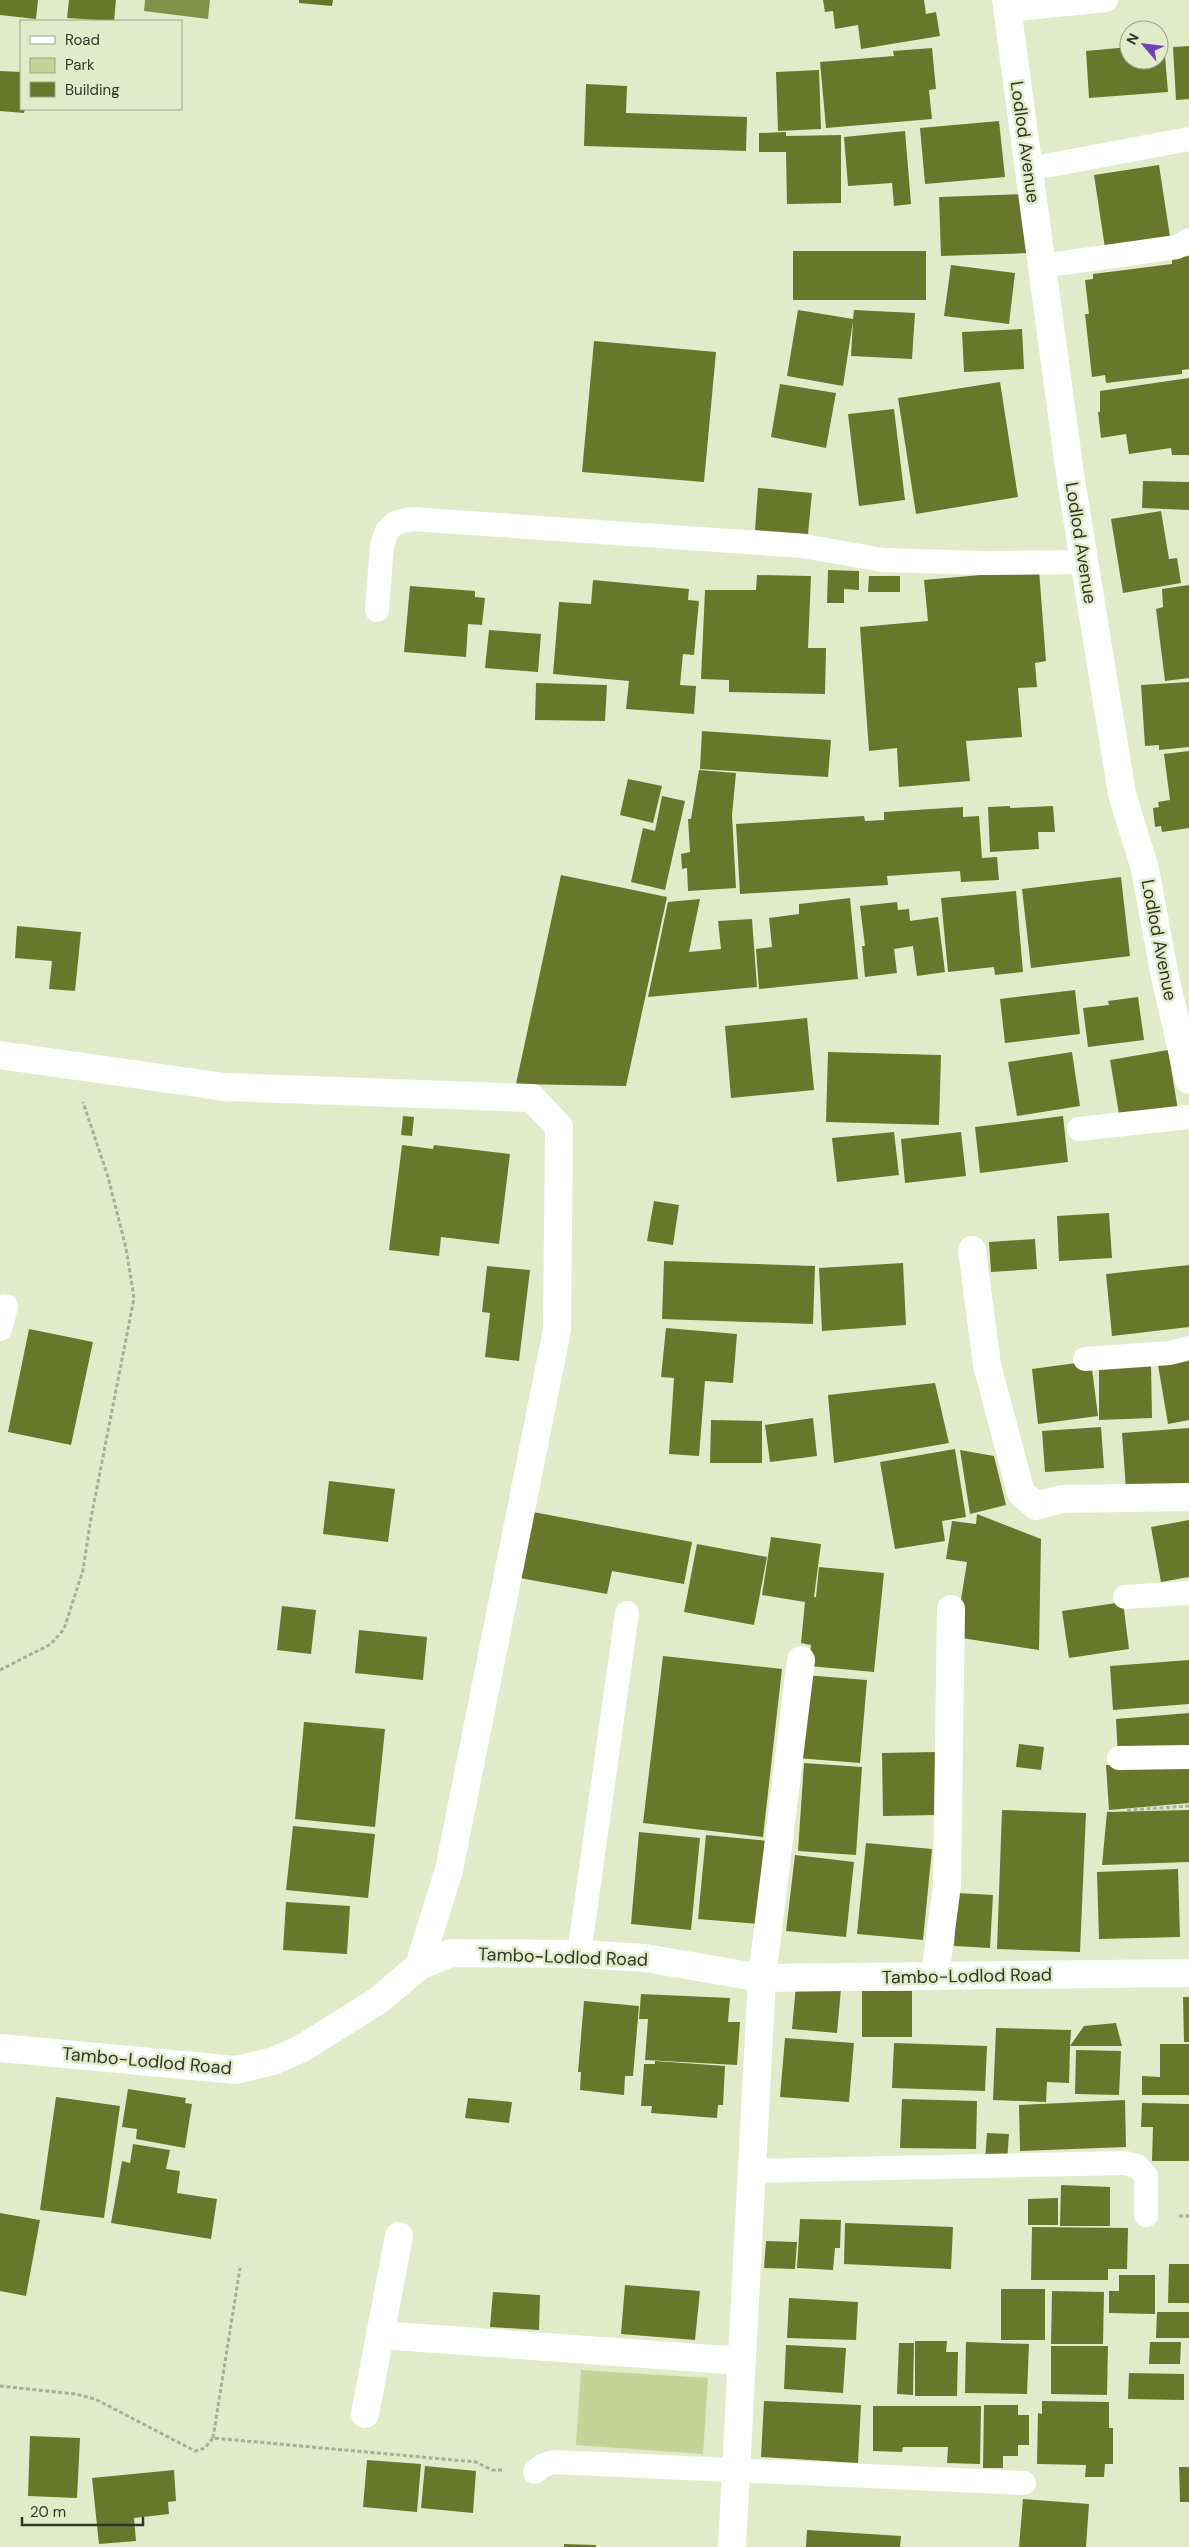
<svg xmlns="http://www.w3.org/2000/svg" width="1189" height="2547" font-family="'DM Sans',sans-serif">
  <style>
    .green { fill: #c5d398 }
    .water { fill: #819147 }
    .building { fill: #68772c }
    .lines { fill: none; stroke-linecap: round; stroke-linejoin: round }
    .path { stroke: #a7ae93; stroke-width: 3; stroke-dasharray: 4 2.5; stroke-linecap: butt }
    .lane { stroke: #fff; stroke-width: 24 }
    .street { stroke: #fff; stroke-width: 28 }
    .secondary { stroke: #fff; stroke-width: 28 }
    .labels { text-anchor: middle; stroke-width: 5; stroke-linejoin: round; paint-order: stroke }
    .street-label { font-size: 18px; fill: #323628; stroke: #e2ebc9 }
  </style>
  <rect width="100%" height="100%" fill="#e2ebc9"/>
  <!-- green -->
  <path class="green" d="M581,2370L708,2378L703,2454L576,2445Z"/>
  <!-- water -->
  <path class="water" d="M145,0H210L208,19L144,11Z"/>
  <!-- building -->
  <g class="building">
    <path d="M0,0H38L36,19L0,15Z"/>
    <path d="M69,0H116L114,21L67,18Z"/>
    <path d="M299,0H333L332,6L299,3Z"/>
    <path d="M823,0H924L926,14L936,12L940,36L861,49L858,25L835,29L833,11L825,12Z"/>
    <path d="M1164,44L1168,92L1089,98L1086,51L1129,47V60H1159V45Z"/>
    <path d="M1189,46V99L1176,100L1173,47Z"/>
    <path d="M932,48L936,89L929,90L932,119L826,128L820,62L894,56L893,51Z"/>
    <path d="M819,70L821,129L778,131L776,72Z"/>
    <path d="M0,71L21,72V109H25L24,113L0,111Z"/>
    <path d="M586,84L627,86L626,113L747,117L746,151L584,146Z"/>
    <path d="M999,121L1005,177L925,184L920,128Z"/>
    <path d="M905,131L911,204L894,206L892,183L848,186L844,137Z"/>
    <path d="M786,132V136L841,135V203L787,204L786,152H759V133Z"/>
    <path d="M1159,165L1170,237L1105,248L1094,175Z"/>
    <path d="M1027,194L1029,253L941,256L939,197Z"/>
    <rect x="793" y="251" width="133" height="49"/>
    <path d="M1189,256V369L1182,370V374L1106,383L1105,375L1092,377L1085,314H1089L1085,280L1093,279V274L1172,264V258Z"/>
    <path d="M951,265L1015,273L1009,324L944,316Z"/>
    <path d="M798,310L853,319L854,310L915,313L912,359L851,356L853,321L843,386L787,376Z"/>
    <path d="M1022,329L1024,369L964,372L962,332Z"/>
    <path d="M594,341L716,352L704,482L582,472Z"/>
    <path d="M1189,378V455H1172L1171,448L1129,454L1126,434L1101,438L1098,412H1100V391Z"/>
    <path d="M1000,382L1018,497L916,514L898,398Z"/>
    <path d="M780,384L836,393L826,448L771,437Z"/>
    <path d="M894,409L905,500L859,506L848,414Z"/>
    <path d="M1143,481L1189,482V510L1142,508Z"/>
    <path d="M758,488L812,493L808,534L755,530Z"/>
    <path d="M1161,511L1169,559L1177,558L1181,583L1123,593L1111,519Z"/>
    <path d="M828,570L859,571V590L844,589V603H827Z"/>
    <path d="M1039,570L1046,661L1035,663L1037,687L1018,688L1022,737L966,741L970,781L899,787L897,748L869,751L860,627L928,621L924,580Z"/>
    <path d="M757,575L811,576L808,648H826L825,694L729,692V680L701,679L705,590H756Z"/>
    <path d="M869,576H900V592H868Z"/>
    <path d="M593,580L689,589L688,600L699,601L694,655L683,654L680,685L696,686L694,714L626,709L629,681L553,674L559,602L591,604Z"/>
    <path d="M1189,585V678L1165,681L1156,609L1163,607L1162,589Z"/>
    <path d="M410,586L475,591V597L485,598L482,625L468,624L466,657L404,652Z"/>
    <path d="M489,630L541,634L538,672L485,668Z"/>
    <path d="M1189,682V747L1159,750V745L1145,746L1141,685Z"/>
    <path d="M536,683L607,685L605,721L535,720Z"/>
    <path d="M702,731L831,740L828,777L700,769Z"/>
    <path d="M1189,751V828L1162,832L1161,826L1155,827L1153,808L1159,807L1158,802L1170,800L1164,754Z"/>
    <path d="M699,770L736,773L732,815L736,888L688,891L687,868L682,869L681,854L690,852L688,819H691Z"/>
    <path d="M628,779L662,786L653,823L620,815Z"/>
    <path d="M662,796L685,801L665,890L631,882L643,828L655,831Z"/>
    <path d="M1010,806V808L1053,806L1055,832H1038L1039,849L990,852L988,807Z"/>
    <path d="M963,807V817L979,816L982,858L997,857L999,880L961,882L960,871L887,876L888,885L740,894L736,824L864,816L865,821L884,820V812Z"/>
    <path d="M561,875L667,897L626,1086L516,1084Z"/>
    <path d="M1121,877L1130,956L1031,968L1022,889Z"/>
    <path d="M1016,891L1023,972L995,975L994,967L948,972L941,898Z"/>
    <path d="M850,898L858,979L759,989L756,949L772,947L769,918L799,914V904Z"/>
    <path d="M700,899L689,952L721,949L718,921L752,919L757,987L648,997L668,902Z"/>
    <path d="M897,902L898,910L909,909L910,921L938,917L945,972L917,976L913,946L894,949L897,973L865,977L862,946H865L860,906Z"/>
    <path d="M17,926L81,932L75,991L49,989L52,961L15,958Z"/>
    <path d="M1075,990L1080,1034L1005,1043L1000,999Z"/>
    <path d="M1138,997L1144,1040L1088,1047L1083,1008L1109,1005L1108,1001Z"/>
    <path d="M807,1018L814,1090L731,1098L725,1026Z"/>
    <path d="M1168,1050L1178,1110L1120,1120L1110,1060Z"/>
    <path d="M828,1052L941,1055L939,1125L826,1122Z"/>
    <path d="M1072,1052L1080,1106L1017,1116L1008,1062Z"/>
    <path d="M403,1116L414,1117L412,1136L401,1135Z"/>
    <path d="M1063,1116L1068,1162L980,1173L975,1127Z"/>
    <path d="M894,1132L899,1175L837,1182L832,1138Z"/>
    <path d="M961,1132L966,1176L905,1183L901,1139Z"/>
    <path d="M402,1145L433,1149L434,1145L510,1154L499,1244L441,1237L439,1256L389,1250Z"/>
    <path d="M654,1201L679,1205L673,1245L647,1241Z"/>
    <path d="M1109,1213L1112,1258L1059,1261L1057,1216Z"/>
    <path d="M1035,1239L1037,1269L991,1272L989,1242Z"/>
    <path d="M664,1261L815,1266L813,1324L662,1319Z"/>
    <path d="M903,1263L906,1325L822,1331L819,1268Z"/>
    <path d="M1189,1265V1327L1112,1336L1106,1274Z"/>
    <path d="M487,1266L530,1270L519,1361L485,1357L490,1313L482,1312Z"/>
    <path d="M666,1328L737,1334L733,1383L705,1381L699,1456L669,1454L674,1378L661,1377Z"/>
    <path d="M29,1329L93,1342L71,1445L8,1432Z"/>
    <path d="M1189,1360V1420L1168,1424L1158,1365Z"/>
    <path d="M1091,1361L1098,1416L1038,1424L1032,1369Z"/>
    <path d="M1151,1364L1152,1418L1099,1420V1365Z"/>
    <path d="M935,1383L949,1443L834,1463L828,1395Z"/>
    <path d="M813,1418L817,1456L770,1462L765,1425Z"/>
    <path d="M711,1420L762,1421V1463H710Z"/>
    <path d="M1101,1427L1104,1468L1045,1472L1042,1431Z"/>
    <path d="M1189,1428V1485L1126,1490L1122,1433Z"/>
    <path d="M955,1449L966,1517L942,1521L945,1541L895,1549L880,1462Z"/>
    <path d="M960,1450L994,1456L1006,1505L970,1514Z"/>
    <path d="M329,1481L395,1489L388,1542L323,1534Z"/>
    <path d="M533,1512L692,1542L684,1584L612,1571L607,1594L520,1578Z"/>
    <path d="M977,1514L1041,1539L1039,1650L955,1637L967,1562L946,1559L952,1521L976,1524Z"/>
    <path d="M1189,1520V1577L1161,1582L1151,1527Z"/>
    <path d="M771,1537L821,1544L814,1597H816L819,1567L884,1573L874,1672L809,1666L811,1645L801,1643L805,1602L762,1595Z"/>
    <path d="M697,1544L767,1557L754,1625L684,1612Z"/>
    <path d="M1123,1602L1129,1649L1069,1658L1062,1611Z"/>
    <path d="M282,1606L316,1610L311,1654L277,1650Z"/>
    <path d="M359,1630L427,1637L423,1680L355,1673Z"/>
    <path d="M663,1656L782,1669L763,1837L643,1823Z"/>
    <path d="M1189,1660V1704L1113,1710L1110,1666Z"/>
    <path d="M804,1675L867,1680L860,1763L797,1758Z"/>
    <path d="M1189,1713V1752L1118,1757L1116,1719Z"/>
    <path d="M304,1722L385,1729L375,1827L295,1819Z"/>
    <path d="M1019,1744L1044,1747L1041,1770L1016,1767Z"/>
    <path d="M936,1752L937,1815L883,1816L882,1753Z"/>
    <path d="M804,1763L862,1767L856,1855L798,1851Z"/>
    <path d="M1189,1764V1803L1109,1810L1106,1765Z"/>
    <path d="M1002,1810L1086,1813L1080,1952L997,1949Z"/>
    <path d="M1189,1810V1862L1102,1865L1107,1812Z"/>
    <path d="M293,1826L375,1834L368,1898L286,1890Z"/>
    <path d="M639,1832L700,1838L691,1930L631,1924Z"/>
    <path d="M706,1835L768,1841L759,1924L698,1919Z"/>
    <path d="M866,1843L932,1849L923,1940L857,1934Z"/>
    <path d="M795,1855L854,1862L846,1937L786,1931Z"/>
    <path d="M1178,1869L1180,1937L1099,1939L1097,1872Z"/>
    <path d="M957,1893L993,1895L990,1948L954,1946Z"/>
    <path d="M286,1902L350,1906L347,1954L283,1950Z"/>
    <path d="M796,1985L841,1989L837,2033L792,2029Z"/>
    <rect x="862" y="1991" width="50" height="46"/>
    <path d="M641,1994L730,1998L728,2022H740L737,2065L645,2060L648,2019H639Z"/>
    <path d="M1183,1997H1189V2042H1184Z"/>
    <path d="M584,2001L639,2006L633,2076H625L624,2095L580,2090L581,2072H578Z"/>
    <path d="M1116,2023L1122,2046H1070L1069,2083L1047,2082L1046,2102L993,2100L996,2028L1071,2030L1070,2046L1084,2026Z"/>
    <path d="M785,2038L854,2043L849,2102L780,2097Z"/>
    <path d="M894,2043L987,2046L985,2091L892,2088Z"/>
    <path d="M1160,2044H1189V2095H1142V2076L1160,2077Z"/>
    <path d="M1076,2050L1121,2051L1119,2095L1075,2094Z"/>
    <path d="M655,2061L725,2066L723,2105H718L717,2118L651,2113L652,2106H641L644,2064H655Z"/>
    <path d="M128,2089L186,2098L185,2103L192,2104L185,2148L136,2139L137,2129L122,2127Z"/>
    <path d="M56,2097L120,2106L104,2218L40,2210Z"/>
    <path d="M468,2098L512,2102L509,2123L465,2118Z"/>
    <path d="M902,2099L977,2101L976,2149L900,2148Z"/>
    <path d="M1125,2100L1126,2147L1020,2151L1019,2105Z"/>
    <path d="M1142,2103L1189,2104V2161H1152L1153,2127H1141Z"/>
    <path d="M987,2133L1009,2134L1007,2161L985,2160Z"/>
    <path d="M133,2144L170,2150L166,2169L180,2171L177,2193L217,2199L211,2239L111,2223L122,2161L130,2163Z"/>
    <path d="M1061,2185L1110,2187V2226H1060Z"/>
    <path d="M1058,2198V2225H1028V2199Z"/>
    <path d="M0,2213L40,2220L26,2296L0,2291Z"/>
    <path d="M800,2219L841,2220L840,2248H835L833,2270L797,2268Z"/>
    <path d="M845,2223L953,2227L951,2269L844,2264Z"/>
    <path d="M1032,2227L1128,2228L1127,2269H1108V2280H1031Z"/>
    <path d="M766,2241L797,2242L795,2269L764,2268Z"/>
    <path d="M1169,2264H1189V2303H1168Z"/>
    <path d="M1119,2275H1155V2314L1109,2313V2291H1119Z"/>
    <path d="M625,2285L700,2291L695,2340L621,2334Z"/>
    <rect x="1001" y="2289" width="44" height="51"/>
    <path d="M1052,2291L1104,2292L1103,2344H1051Z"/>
    <path d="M493,2292L540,2295L539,2330L490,2327Z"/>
    <path d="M789,2298L858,2302L856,2340L787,2338Z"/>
    <path d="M1157,2312H1189V2338H1156Z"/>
    <path d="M915,2341H947L946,2352H958L957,2396H915Z"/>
    <path d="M966,2342L1029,2344L1027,2394L965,2393Z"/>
    <path d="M1150,2342H1181L1180,2364H1149Z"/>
    <path d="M899,2343H914L913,2395L897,2394Z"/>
    <path d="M786,2345L846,2348L843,2393L784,2389Z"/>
    <path d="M1051,2346H1108L1107,2395L1051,2394Z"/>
    <path d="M1129,2373L1184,2374V2400L1128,2399Z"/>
    <path d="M764,2401L861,2405L858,2463L761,2457Z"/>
    <path d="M1042,2401L1109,2402V2428H1113V2464H1105L1104,2477H1085L1086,2465L1037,2464L1038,2413L1042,2414Z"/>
    <path d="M984,2405H1018V2415H1029V2445H1018V2456H1003V2468H983Z"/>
    <path d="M873,2406H981L980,2464L947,2463L948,2447H903L902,2452L873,2451Z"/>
    <path d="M30,2436L80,2438L77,2498L28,2496Z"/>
    <path d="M367,2460L421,2464L417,2512L363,2507Z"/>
    <path d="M425,2466L476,2471L473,2513L421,2508Z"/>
    <path d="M1179,2467H1189V2502H1180Z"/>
    <path d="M174,2470L176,2501L168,2502L169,2514L134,2518L136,2541L99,2544L92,2478Z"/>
    <path d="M1023,2499L1089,2504L1086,2547H1019Z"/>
    <path d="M807,2530L901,2536L900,2547H806Z"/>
    <path d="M564,2544L596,2545V2547H564Z"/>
  </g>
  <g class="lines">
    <!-- path -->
    <g class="path">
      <path d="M0,1670L51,1644L64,1629L83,1570L91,1518L134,1298L126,1248L108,1177L83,1102"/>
      <path d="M1127,1810L1189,1806"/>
      <path d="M1179,2216H1189"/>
      <path d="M0,2386L75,2394L95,2399L195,2451L205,2448L213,2438L476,2462L492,2470H502"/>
      <path d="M213,2438L240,2268"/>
    </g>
    <!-- lane -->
    <g class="lane">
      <path d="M1007,10L1106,0"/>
      <path d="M1029,169L1189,139"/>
      <path d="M1042,266L1177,247L1189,240"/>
      <path d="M377,610L382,545L387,531L395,523L411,519L803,546L883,560L984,563L1084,562"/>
      <path d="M1079,1129L1189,1117"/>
      <path d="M0,1329L6,1306"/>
      <path d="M1085,1359L1170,1353L1189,1348"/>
      <path d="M1125,1597L1189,1593"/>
      <path d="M1119,1758L1189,1757"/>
      <path d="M579,1954L627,1613"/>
      <path d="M752,2171L1125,2163L1137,2166L1146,2176V2215"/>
      <path d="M535,2472L542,2466L553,2462L1024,2483"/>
    </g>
    <!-- street -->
    <g class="street">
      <path d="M0,1055L225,1087L532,1098L559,1127L557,1330L449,1870L419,1966"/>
      <path d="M972,1250L987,1365L1021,1493L1036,1506L1062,1499L1189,1497"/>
      <path d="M935,1976L947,1885L951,1609"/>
      <path d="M380,2335L742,2361"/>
      <path d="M365,2414L399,2236"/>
      <path d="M732,2547L762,1978L801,1660"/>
    </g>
    <!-- secondary -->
    <g class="secondary">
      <path d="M1006,0L1070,474L1122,794L1145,869L1165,977L1189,1080"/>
      <path d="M0,2048L236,2070L273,2061L301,2049L379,2000L419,1966L451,1953L579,1954L645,1958L762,1978L1189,1973"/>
    </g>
  </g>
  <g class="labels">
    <!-- street labels -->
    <g class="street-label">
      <text transform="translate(1025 142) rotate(82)" y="6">Lodlod Avenue</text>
      <text transform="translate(1081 543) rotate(81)" y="6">Lodlod Avenue</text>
      <text transform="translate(1159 940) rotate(79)" y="6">Lodlod Avenue</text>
      <text transform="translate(563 1957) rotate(2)" y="6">Tambo-Lodlod Road</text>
      <text transform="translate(967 1976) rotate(-1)" y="6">Tambo-Lodlod Road</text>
      <text transform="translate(147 2061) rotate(5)" y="6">Tambo-Lodlod Road</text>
    </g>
  </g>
  <!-- legend -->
  <rect x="20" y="20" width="162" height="90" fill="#e2ebc9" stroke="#9ca389"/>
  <rect x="30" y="36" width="25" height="8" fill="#ffffff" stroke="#9ca389"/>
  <text x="65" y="45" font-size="15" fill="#323628">Road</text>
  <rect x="30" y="58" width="25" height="15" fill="#c5d398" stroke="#9ca389"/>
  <text x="65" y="70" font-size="15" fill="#323628">Park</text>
  <rect x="30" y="82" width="25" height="15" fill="#68772c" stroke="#9ca389"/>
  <text x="65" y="95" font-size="15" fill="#323628">Building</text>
  <!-- north arrow -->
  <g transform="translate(1144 45) rotate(298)"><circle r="24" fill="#e2ebc9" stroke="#9ca389"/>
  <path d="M0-4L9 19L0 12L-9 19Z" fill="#7341b8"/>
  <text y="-8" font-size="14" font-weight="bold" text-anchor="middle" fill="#323628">N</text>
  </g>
  <!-- scale -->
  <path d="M22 2517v8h121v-8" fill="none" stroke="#323628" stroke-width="2.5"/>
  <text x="30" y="2517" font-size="15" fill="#323628" stroke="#e2ebc9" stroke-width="4" paint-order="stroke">20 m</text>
</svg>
